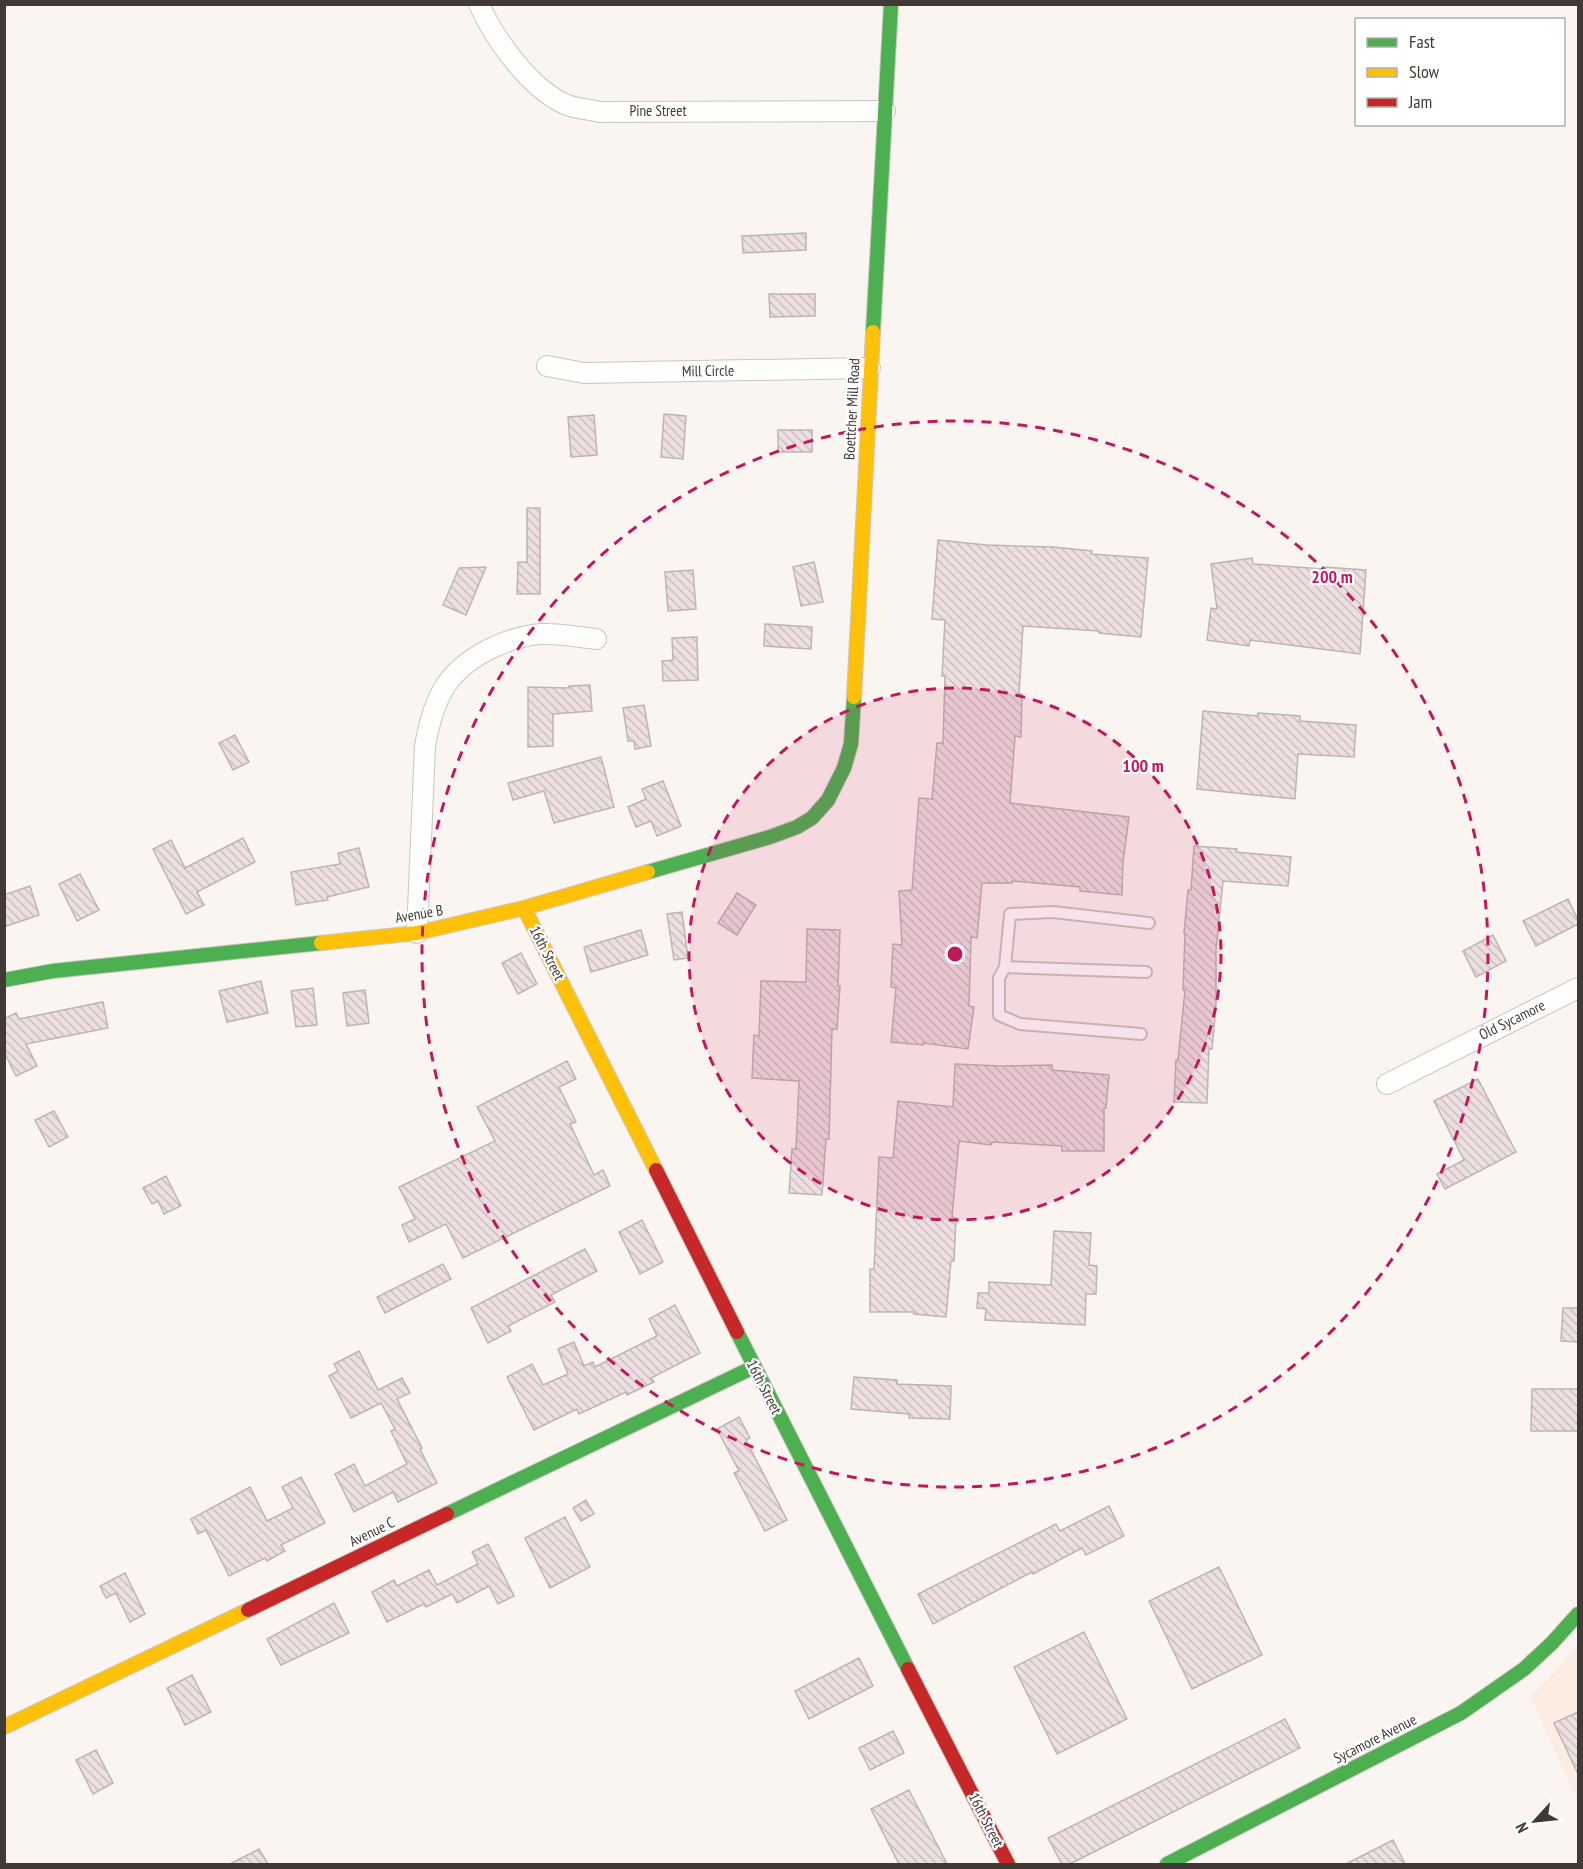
<svg xmlns="http://www.w3.org/2000/svg" width="1583" height="1869" font-family="'PT Sans Narrow',sans-serif">
  <style>
    .built { fill: #fdece2 }
    .building { fill: url(#building-back-hatch); stroke: #bbb5b4; stroke-width: 1.5 }
    .lines { fill: none; stroke-linecap: round; stroke-linejoin: round }
    .lane-casing { stroke: #cbc5c2; stroke-width: 14 }
    .street-casing { stroke: #cbc5c2; stroke-width: 22 }
    .fast-casing { stroke: #cbc5c2; stroke-width: 16 }
    .slow-casing { stroke: #cbc5c2; stroke-width: 16 }
    .jam-casing { stroke: #cbc5c2; stroke-width: 16 }
    .lane { stroke: #fefefd; stroke-width: 10 }
    .street { stroke: #fefefd; stroke-width: 20 }
    .fast { stroke: #4caf50; stroke-width: 14 }
    .slow { stroke: #ffc107; stroke-width: 14 }
    .jam { stroke: #c62828; stroke-width: 14 }
    .ring { fill: none; stroke: #c2185b; stroke-width: 3; stroke-dasharray: 10 8 }
    .labels { text-anchor: middle; stroke-width: 4.5; stroke-linejoin: round; paint-order: stroke }
    .street-label { font-size: 15px; fill: #403935; stroke: #fff }
    .centre { fill: #c2185b; stroke: #fff; stroke-width: 3 }
    .ring-label { font-size: 18px; text-anchor: middle; font-weight: bold; fill: #c2185b; stroke: #fff; stroke-width: 4.5; stroke-linejoin: round; paint-order: stroke }
  </style>
  <defs>
    <pattern id="building-back-hatch" width="6" height="6" patternUnits="userSpaceOnUse" patternTransform="scale(1.5)"><rect width="6" height="6" fill="#eddee0"/><path d="M-1 5l2 2M0 0l6 6M5-1l2 2" fill="none" stroke="#ccbfc1"/></pattern>
  </defs>
  <rect width="100%" height="100%" fill="#fbf5f1"/>
  <!-- built -->
  <path class="built" d="M1578,1642V1802L1530,1696L1555,1672Z"/>
  <!-- building -->
  <g class="building">
    <path d="M806,233V250L743,253L742,236Z"/>
    <path d="M769,294H815V316L770,317Z"/>
    <path d="M664,414L686,416L683,459L661,457Z"/>
    <path d="M594,415L597,455L571,457L568,417Z"/>
    <rect x="778" y="430" width="34" height="22"/>
    <path d="M527,508H540V594H517L518,562H527Z"/>
    <path d="M938,540L986,545L1053,547L1092,551L1091,554L1148,558L1141,637L1099,633V631L1023,626L1019,694H1022L1021,737L1015,736L1010,803L1129,817L1123,862L1122,895L1080,891V887L1012,881V883H982L977,938L971,937L969,1006L974,1007L968,1049L923,1043V1045L891,1042L896,988L891,987L893,944L902,945L899,891L912,890L919,798L932,799L937,743H943L945,676H942L945,620L932,619Z"/>
    <path d="M1252,558L1253,564L1324,569V567L1366,570L1360,654L1250,640L1249,646L1207,640L1211,608L1217,609L1211,564Z"/>
    <path d="M814,562L823,602L801,606L793,567Z"/>
    <path d="M486,567L466,615L443,605L459,568Z"/>
    <path d="M693,570L696,609L668,611L665,572Z"/>
    <path d="M765,624L812,627L811,649L764,646Z"/>
    <path d="M697,637L698,680L663,681L662,661L673,660L672,638Z"/>
    <path d="M590,685L592,711L553,714V746L528,747V687L569,688V686Z"/>
    <path d="M644,705L651,746L635,749L634,741H628L623,708Z"/>
    <path d="M1203,711L1258,716V713L1300,716V721L1356,725L1354,757L1298,754L1295,799L1197,789Z"/>
    <path d="M235,735L249,762L233,770L219,743Z"/>
    <path d="M601,757L614,807L554,823L544,791L513,800L508,783Z"/>
    <path d="M663,781L681,826L657,836L651,821L636,827L628,807L646,799L642,789Z"/>
    <path d="M243,838L255,862L197,892L204,905L186,914L153,849L171,840L185,868Z"/>
    <path d="M1194,846L1237,849L1236,852L1291,857L1288,886L1223,881L1216,949V1006L1212,1049H1209L1207,1103L1174,1102L1176,1060H1178L1185,990H1183L1185,934L1184,933L1188,890H1191Z"/>
    <path d="M359,848L369,887L327,897L328,900L296,905L291,872L340,864L338,853Z"/>
    <path d="M80,874L99,910L77,921L59,884Z"/>
    <path d="M30,886L39,915L4,927V895Z"/>
    <path d="M737,893L756,905L737,935L718,923Z"/>
    <path d="M1568,899L1578,920V924L1536,946L1523,921Z"/>
    <path d="M682,912L688,958L674,960L667,914Z"/>
    <path d="M807,929L840,930L838,986H840L837,1029H832L829,1139H826L822,1195L789,1193L792,1149H796L799,1081L752,1078L754,1035L759,1036L761,981L806,982Z"/>
    <path d="M641,930L648,955L591,972L584,947Z"/>
    <path d="M1493,935L1506,961L1476,977L1463,951Z"/>
    <path d="M521,953L537,984L518,994L502,963Z"/>
    <path d="M261,981L268,1013L227,1022L219,991Z"/>
    <path d="M313,988L317,1025L296,1027L291,991Z"/>
    <path d="M365,990L369,1023L347,1026L343,993Z"/>
    <path d="M103,1002L108,1028L26,1044L37,1066L16,1076L4,1052V1019L16,1013L19,1019Z"/>
    <path d="M567,1061L576,1079L559,1087L576,1122L570,1124L594,1175L603,1170L610,1186L463,1258L446,1224L409,1242L402,1225L415,1219L399,1187L495,1141L477,1107Z"/>
    <path d="M955,1064L1000,1066L1052,1065V1070L1109,1075L1106,1108H1104V1151H1062V1146L992,1142L991,1145L959,1141L952,1217L956,1218L954,1261H951L946,1317L914,1314V1312H870V1269H874L879,1157L893,1158L898,1101L953,1107Z"/>
    <path d="M1478,1079L1516,1152L1445,1189L1437,1174L1464,1160L1434,1101Z"/>
    <path d="M54,1111L68,1137L49,1147L35,1120Z"/>
    <path d="M166,1176L181,1206L164,1214L158,1201L152,1204L143,1188Z"/>
    <path d="M642,1220L663,1262L640,1274L619,1232Z"/>
    <path d="M1054,1231L1091,1233L1089,1265L1097,1266L1096,1294H1086L1085,1325L985,1320L986,1309L977,1308L978,1293H989V1282L1051,1285Z"/>
    <path d="M585,1249L597,1271L551,1295L555,1302L508,1326L511,1331L488,1343L471,1308Z"/>
    <path d="M443,1264L451,1279L385,1313L377,1297Z"/>
    <path d="M675,1305L700,1353L651,1378L654,1382L627,1395L626,1392L579,1414L577,1409L534,1430L507,1377L532,1364L543,1385L568,1374L558,1349L574,1342L584,1366L593,1362L595,1367L657,1336L649,1319Z"/>
    <path d="M1563,1308H1578V1342L1561,1341Z"/>
    <path d="M359,1351L378,1390L402,1378L410,1393L397,1399L422,1448L420,1449L437,1483L398,1502L393,1492L354,1512L335,1474L354,1464L365,1486L407,1464L391,1431L395,1429L381,1403L351,1418L329,1376L338,1371L334,1364Z"/>
    <path d="M854,1377L897,1380V1384L951,1386L950,1419L909,1418V1414L851,1409Z"/>
    <path d="M1532,1389H1578V1431H1531Z"/>
    <path d="M739,1417L750,1438L746,1440L787,1520L765,1531L734,1473L739,1471L717,1429Z"/>
    <path d="M301,1477L325,1523L281,1545L285,1551L267,1561L265,1558L229,1576L206,1530L198,1534L191,1519L250,1487L267,1521L293,1508L282,1487Z"/>
    <path d="M586,1500L594,1514L581,1521L573,1508Z"/>
    <path d="M1109,1506L1124,1536L1086,1555L1082,1548L1033,1574L1032,1572L933,1624L918,1594L1056,1524L1060,1531Z"/>
    <path d="M565,1517L590,1567L550,1588L525,1538Z"/>
    <path d="M488,1544L514,1596L498,1604L489,1586L457,1603L452,1594L426,1607L424,1604L387,1622L372,1592L394,1580L397,1586L429,1570L437,1585L478,1564L472,1552Z"/>
    <path d="M1219,1567L1262,1655L1192,1689L1149,1601Z"/>
    <path d="M125,1573L145,1614L130,1622L116,1593L106,1598L100,1586Z"/>
    <path d="M334,1603L349,1633L281,1665L267,1639Z"/>
    <path d="M1084,1632L1127,1719L1057,1754L1014,1667Z"/>
    <path d="M859,1658L873,1686L809,1719L795,1691Z"/>
    <path d="M192,1675L211,1712L185,1725L167,1688Z"/>
    <path d="M1578,1712V1774L1554,1723Z"/>
    <path d="M1285,1719L1300,1748L1070,1864H1062L1048,1838Z"/>
    <path d="M893,1731L904,1753L870,1770L859,1748Z"/>
    <path d="M96,1750L113,1783L93,1794L76,1760Z"/>
    <path d="M909,1790L947,1864H899L871,1809Z"/>
    <path d="M1393,1840L1405,1864H1346Z"/>
    <path d="M259,1849L268,1864H230Z"/>
  </g>
  <g class="lines">
    <defs>
      <g id="lane">
        <path d="M1005,967L1146,972"/>
        <path d="M1141,1034L1020,1024L999,1015V978L1005,967L1010,914L1053,912L1149,923"/>
      </g>
      <g id="street">
        <path d="M479,4C494,39 531,90 567,105C577,109 589,109 599,112L885,111"/>
        <path d="M547,366L584,373L870,368"/>
        <path d="M417,933L425,746C434,695 448,668 496,646C510,640 525,635 541,634C559,633 577,637 596,639"/>
        <path d="M1387,1084L1578,988"/>
      </g>
      <g id="fast">
        <path d="M873,332L891,4"/>
        <path d="M648,872L770,837L797,827L812,818L828,800L844,768L851,744L854,697"/>
        <path d="M4,980L53,971L321,943"/>
        <path d="M737,1332L908,1669"/>
        <path d="M447,1514L754,1367"/>
        <path d="M1167,1864L1461,1713L1524,1669L1552,1643L1578,1614"/>
      </g>
      <g id="slow">
        <path d="M854,697L873,332"/>
        <path d="M524,908L656,1170"/>
        <path d="M321,943L417,933L524,908L648,872"/>
        <path d="M4,1727L248,1610"/>
      </g>
      <g id="jam">
        <path d="M656,1170L737,1332"/>
        <path d="M248,1610L447,1514"/>
        <path d="M908,1669L1008,1864"/>
      </g>
    </defs>
    <!-- lane casing -->
    <use href="#lane" class="lane-casing"/>
    <!-- street casing -->
    <use href="#street" class="street-casing"/>
    <!-- fast casing -->
    <use href="#fast" class="fast-casing"/>
    <!-- slow casing -->
    <use href="#slow" class="slow-casing"/>
    <!-- jam casing -->
    <use href="#jam" class="jam-casing"/>
    <!-- lane -->
    <use href="#lane" class="lane"/>
    <!-- street -->
    <use href="#street" class="street"/>
    <!-- fast -->
    <use href="#fast" class="fast"/>
    <!-- slow -->
    <use href="#slow" class="slow"/>
    <!-- jam -->
    <use href="#jam" class="jam"/>
  </g>
  <!-- distance rings -->
  <circle cx="955" cy="954" r="266" fill="#c2185b" fill-opacity=".12"/>
  <g class="ring">
    <circle cx="955" cy="954" r="266"/>
    <circle cx="955" cy="954" r="533"/>
  </g>
  <g class="labels">
    <!-- street labels -->
    <g class="street-label">
      <text x="658" y="116">Pine Street</text>
      <text transform="translate(708 371) rotate(-1)" y="5">Mill Circle</text>
      <text transform="translate(852 409) rotate(-87)" y="5">Boettcher Mill Road</text>
      <text transform="translate(419 914) rotate(-10)" y="5">Avenue B</text>
      <text transform="translate(547 953) rotate(63)" y="5">16th Street</text>
      <text transform="translate(1512 1020) rotate(-26)" y="5">Old Sycamore</text>
      <text transform="translate(764 1387) rotate(63)" y="5">16th Street</text>
      <text transform="translate(372 1532) rotate(-26)" y="5">Avenue C</text>
      <text transform="translate(1375 1739) rotate(-27)" y="5">Sycamore Avenue</text>
      <text transform="translate(986 1820) rotate(63)" y="5">16th Street</text>
    </g>
  </g>
  <circle cx="955" cy="954" r="9" class="centre"/>
  <g class="ring-label">
    <text x="1332" y="583">200 m</text>
    <text x="1143" y="772">100 m</text>
  </g>
  <!-- border -->
  <rect width="1583" height="1869" fill="none" stroke="#403935" stroke-width="12"/>
  <!-- legend -->
  <rect x="1355" y="18" width="210" height="108" fill="#ffffff" stroke="#b3b0ae" stroke-width="1.5"/>
  <rect x="1367" y="38" width="30" height="9" fill="#4caf50" stroke="#b3b0ae" stroke-width="1.5"/>
  <text x="1409" y="48" font-size="18" fill="#403935">Fast</text>
  <rect x="1367" y="68" width="30" height="9" fill="#ffc107" stroke="#b3b0ae" stroke-width="1.5"/>
  <text x="1409" y="78" font-size="18" fill="#403935">Slow</text>
  <rect x="1367" y="98" width="30" height="9" fill="#c62828" stroke="#b3b0ae" stroke-width="1.5"/>
  <text x="1409" y="108" font-size="18" fill="#403935">Jam</text>
  <!-- north arrow -->
  <g transform="translate(1535 1821) rotate(243)" stroke="#ffffff" stroke-width="4.5" paint-order="stroke">
  <path d="M0-4.5L10 22L0 15L-10 22Z" fill="#403935"/>
  <text y="-9" font-size="16" font-weight="bold" text-anchor="middle" fill="#403935">N</text>
  </g>
</svg>
